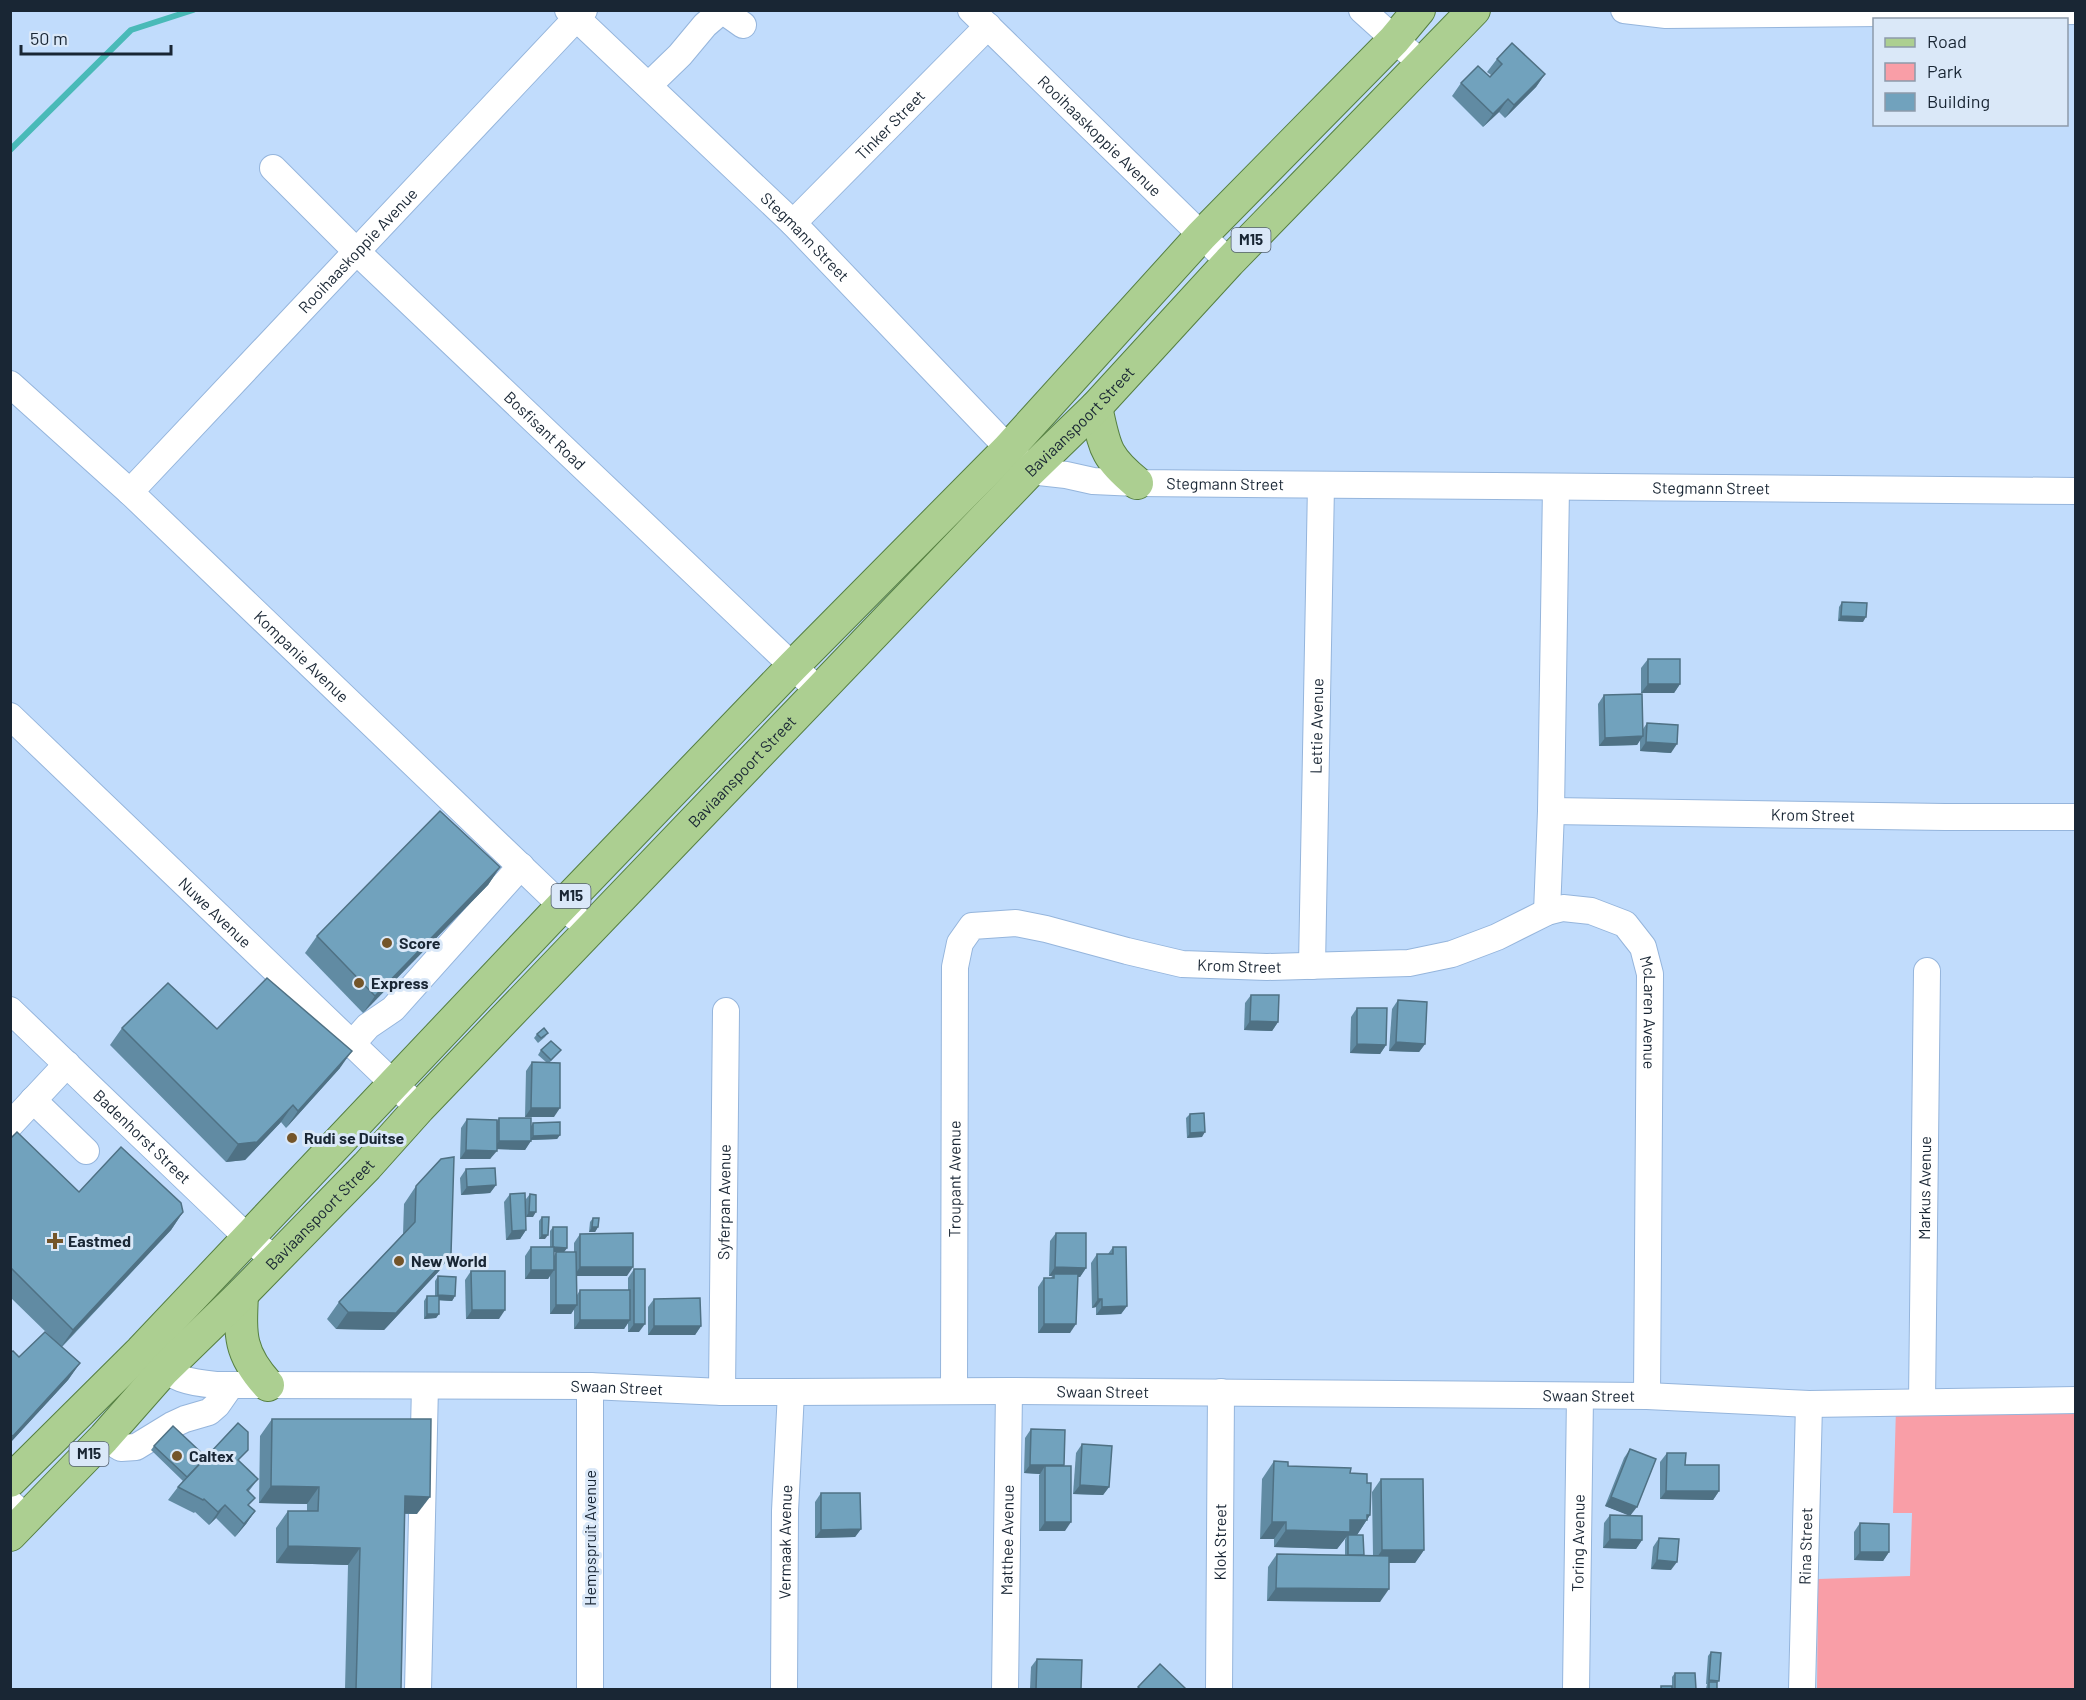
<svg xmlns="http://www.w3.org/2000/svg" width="2086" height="1700" font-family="Barlow,sans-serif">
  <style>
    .green { fill: #f99ea7 }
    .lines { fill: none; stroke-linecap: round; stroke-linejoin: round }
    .stream { stroke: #49bab8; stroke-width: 6 }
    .minor-casing { stroke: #95b5dc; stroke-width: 28 }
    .major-casing { stroke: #557f41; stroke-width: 34 }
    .minor { stroke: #fff; stroke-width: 26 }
    .major { stroke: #accf91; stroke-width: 32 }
    .wall { fill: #618ba3 }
    .shaded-wall { fill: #4f7184 }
    .building { fill: #71a2bd; stroke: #4f7184; stroke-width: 1.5 }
    .poi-dot { fill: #74552a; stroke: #dae8f8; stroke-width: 2 }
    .labels { text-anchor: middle; stroke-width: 6; stroke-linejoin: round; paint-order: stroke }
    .shield { fill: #dae8f8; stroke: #53606f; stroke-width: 1.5 }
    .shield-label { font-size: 15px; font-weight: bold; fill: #192634 }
    .street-label { font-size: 16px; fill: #192634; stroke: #dae8f8 }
    .poi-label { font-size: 16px; font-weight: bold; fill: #192634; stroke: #dae8f8; text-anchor: start }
  </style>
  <rect width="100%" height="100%" fill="#c1dcfc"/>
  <!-- green -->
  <path class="green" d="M1896,1408L2075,1409V1689L1817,1690L1818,1579L1910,1576L1912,1513H1893Z"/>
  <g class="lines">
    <!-- stream -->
    <path class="stream" d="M10,150L131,30L193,10"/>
    <defs>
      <g id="minor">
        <path id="s1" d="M568,10L793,223L1030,471L1066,475L1093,481L1137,483L2076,491"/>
        <path id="s2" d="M971,10L1229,262"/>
        <path d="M1362,10L1422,64"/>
        <path d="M1624,10L1666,15L2076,11"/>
        <path d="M649,85L680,55L705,25L719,13H726L743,25"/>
        <path id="s3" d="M273,168L356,251L819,691"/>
        <path id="s4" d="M793,223L988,26"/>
        <path id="s5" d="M10,384L130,492L562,906L591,930"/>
        <path id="s6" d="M130,492L584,10"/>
        <path id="s7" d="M10,716L419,1108"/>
        <path id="s8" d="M1551,811L1945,817H2076"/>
        <path d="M1547,912L1551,811L1556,487"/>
        <path id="s9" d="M1312,966L1321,485"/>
        <path id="s10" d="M10,1010L249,1239L276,1260"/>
        <path d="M351,1045L368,1026L393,1009L521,866"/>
        <path d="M33,1100L86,1151"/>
        <path d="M10,1125L67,1064"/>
        <path id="s11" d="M151,1360C175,1379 186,1382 216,1385L590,1386L722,1392H791L1009,1391L1647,1396L1809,1404L2076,1400"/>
        <path id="s12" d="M954,1391L955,967L960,943L972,926L1016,923L1046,929L1127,951L1182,964L1267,967L1409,963L1452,954L1497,937L1547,912L1563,908L1591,911L1625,924L1643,947L1650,974L1647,1396"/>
        <path id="s13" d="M722,1392L726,1011"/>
        <path id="s14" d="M1922,1402L1927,971"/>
        <path d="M104,1438L121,1448L136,1447L172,1425L185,1419L209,1412L217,1405L231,1385"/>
        <path d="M10,1503L27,1518"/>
        <path d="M418,1690L425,1386"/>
        <path d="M590,1690V1386"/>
        <path id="s15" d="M784,1690L785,1511L791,1392"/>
        <path id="s16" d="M1005,1690L1009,1391"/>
        <path id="s17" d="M1219,1690L1221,1392"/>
        <path id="s18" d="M1576,1690L1580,1396"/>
        <path id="s19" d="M1802,1690L1809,1404"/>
      </g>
      <g id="major">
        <path d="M1096,407C1105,447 1104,456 1137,483"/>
        <path d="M242,1294C240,1336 239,1353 268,1385"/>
        <path d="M10,1481L141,1351L562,906L792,667L1008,449L1201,236L1394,40L1419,10"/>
        <path id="s20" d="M10,1535L104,1438L164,1370L242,1294L367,1166L419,1108L1030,471L1096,407L1229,262L1474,10"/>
      </g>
    </defs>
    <!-- minor casing -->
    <use href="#minor" class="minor-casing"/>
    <!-- major casing -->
    <use href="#major" class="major-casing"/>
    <!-- minor -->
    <use href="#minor" class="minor"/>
    <!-- major -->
    <use href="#major" class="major"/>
  </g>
  <!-- wall -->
  <g class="wall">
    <path d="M1497,59L1545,74L1536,87L1505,118L1499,112L1483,127L1452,96L1461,83L1490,77L1491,75L1487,72Z"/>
    <path d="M1842,602L1863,622L1838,621L1839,607Z"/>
    <path d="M1648,659L1680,684L1674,693H1641V668Z"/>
    <path d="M1604,695L1643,729L1647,723L1671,753L1640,751V740L1637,745L1599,746L1598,704Z"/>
    <path d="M500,867L488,885L363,1013L305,953L317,936Z"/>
    <path d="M1251,995L1278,1022L1272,1031L1244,1030L1245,1003Z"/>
    <path d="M1398,1000L1425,1044L1419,1052L1389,1051L1392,1009Z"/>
    <path d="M1357,1008L1386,1045L1380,1054L1350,1053L1351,1017Z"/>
    <path d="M122,1028L217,1029L340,1068L286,1128L281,1122L245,1160L226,1162L110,1045Z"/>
    <path d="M548,1033L545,1037L538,1043L534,1038L537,1034Z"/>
    <path d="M541,1050H561L550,1062L554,1117H525L526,1071L532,1062H546L538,1055Z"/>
    <path d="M1190,1114L1202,1137L1187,1138L1186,1118Z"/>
    <path d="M499,1118L531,1126L533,1123L560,1135L557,1139L531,1140L525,1150L497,1149L490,1159H460L461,1128L467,1119L497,1121Z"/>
    <path d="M10,1139L79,1192L183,1212L171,1230L62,1347L80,1363L68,1380L10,1443V1353L19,1357L51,1337L10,1297Z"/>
    <path d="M466,1169L496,1185L490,1193L461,1195L460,1178Z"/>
    <path d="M416,1186L451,1254L439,1271L384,1330L336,1329L327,1319L339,1302L403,1234L404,1204Z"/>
    <path d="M510,1194L526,1230L520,1239L506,1240L504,1202Z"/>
    <path d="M530,1194L533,1217H526V1199Z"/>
    <path d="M542,1217L545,1239H539V1221Z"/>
    <path d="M593,1218L598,1227L595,1232H589L590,1222Z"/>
    <path d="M553,1227L567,1248L564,1252H554V1256L556,1252H574V1243L580,1234L627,1276H576L577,1295L580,1290H628V1278L634,1269L639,1332H628V1323L624,1329H574V1309L571,1314H550V1275L548,1279H525V1256L531,1247H550V1231Z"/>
    <path d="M1056,1233L1086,1268L1080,1277H1078L1070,1333H1038V1287L1044,1278H1051L1052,1276H1049L1050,1241Z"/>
    <path d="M1113,1247L1127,1306L1121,1314L1096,1315V1307L1092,1308L1091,1263L1097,1254H1108Z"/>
    <path d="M471,1271L499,1319H466L465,1280Z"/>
    <path d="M438,1276L455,1296L452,1301L439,1300V1314L436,1318L424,1319V1301L427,1296H435V1281Z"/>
    <path d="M654,1299L701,1326L695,1335H648V1307Z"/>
    <path d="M272,1419L417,1514H404L401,1689H345L348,1565L276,1563V1528L288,1511H307V1504L259,1503L260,1436Z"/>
    <path d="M1031,1429L1064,1465L1063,1466L1065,1531H1039V1475L1040,1474L1024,1473L1025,1438Z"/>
    <path d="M1082,1444L1109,1487L1103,1495L1073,1494L1076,1453Z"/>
    <path d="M154,1446L206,1457L240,1462L258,1479L249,1491V1506L255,1511L246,1524L235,1537L216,1518L209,1525L195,1512L194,1513L168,1500L178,1487L183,1481L151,1450Z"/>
    <path d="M1630,1449L1631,1515L1642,1540L1636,1549L1603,1548L1604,1523L1610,1515H1629L1605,1506L1624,1458Z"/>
    <path d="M1667,1453L1685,1465L1719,1491L1713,1500L1660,1499V1462Z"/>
    <path d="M1274,1461L1288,1466L1350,1473L1367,1483L1370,1515L1357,1535L1364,1555H1373L1372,1492L1381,1479L1424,1550L1415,1563H1389L1380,1602L1267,1601L1268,1567L1277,1554L1345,1555V1540L1346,1537L1337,1549L1274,1547V1539H1260L1262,1479Z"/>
    <path d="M821,1493L861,1529L855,1537L815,1538V1502Z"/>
    <path d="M1860,1523L1889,1552L1883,1561L1854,1560V1532Z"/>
    <path d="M1659,1538L1671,1570L1651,1569L1653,1547Z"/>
    <path d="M1711,1652L1719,1681L1717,1683V1689H1706L1707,1684H1706L1708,1656Z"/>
    <path d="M1037,1659L1081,1689H1030L1031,1667Z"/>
    <path d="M1675,1673L1696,1689H1672V1677Z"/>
  </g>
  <!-- shaded-wall -->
  <g class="shaded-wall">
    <path d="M1545,74L1536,87L1505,118L1514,105Z"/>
    <path d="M1508,99L1499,112L1483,127L1493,114Z"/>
    <path d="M1841,616L1866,617L1863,622L1838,621Z"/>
    <path d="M1648,684H1680L1674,693H1641Z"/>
    <path d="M1643,736L1637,745L1599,746L1605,738Z"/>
    <path d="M1646,742L1677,744L1671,753L1640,751Z"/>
    <path d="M500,867L488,885L363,1013L375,996Z"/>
    <path d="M1250,1021L1278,1022L1272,1031L1244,1030Z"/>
    <path d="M1396,1042L1425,1044L1419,1052L1389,1051Z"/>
    <path d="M1357,1044L1386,1045L1380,1054L1350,1053Z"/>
    <path d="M352,1051L340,1068L286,1128L298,1111Z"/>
    <path d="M293,1105L281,1122L245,1160L226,1162L238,1144Z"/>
    <path d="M531,1108H560L554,1117H525Z"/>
    <path d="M1205,1132L1202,1137L1187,1138L1190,1133Z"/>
    <path d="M560,1135L557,1139L530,1140L533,1136Z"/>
    <path d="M499,1141H531L525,1150L493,1149Z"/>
    <path d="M466,1150L497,1151L490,1159H460Z"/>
    <path d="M496,1185L490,1193L461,1195L467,1187Z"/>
    <path d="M183,1212L171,1230L61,1347L73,1330Z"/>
    <path d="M529,1212H536L533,1217H526Z"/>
    <path d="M592,1227H598L595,1232H589Z"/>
    <path d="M526,1230L520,1239L506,1240L512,1231Z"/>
    <path d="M542,1235H548L545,1239H539Z"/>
    <path d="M553,1247L567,1248L564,1252H550Z"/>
    <path d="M451,1254L439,1271L384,1330L336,1329L348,1312Z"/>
    <path d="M580,1267H633L627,1276H574Z"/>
    <path d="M1055,1267L1086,1268L1080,1277L1054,1276V1274L1052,1276H1049Z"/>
    <path d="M531,1270H554L548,1279H525Z"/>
    <path d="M438,1295L455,1296L452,1301L434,1300Z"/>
    <path d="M1098,1299H1102L1096,1307L1092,1308Z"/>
    <path d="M556,1305H577L571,1314H550Z"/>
    <path d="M1127,1306L1121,1314L1096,1315L1102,1307Z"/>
    <path d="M472,1310H505L499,1319H466Z"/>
    <path d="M427,1314H439L436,1318L424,1319Z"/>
    <path d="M580,1320H630L624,1329H574Z"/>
    <path d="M634,1324H645L639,1332H628Z"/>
    <path d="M1044,1324H1076L1070,1333H1038Z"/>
    <path d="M654,1326H701L695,1335H648Z"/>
    <path d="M80,1363L68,1380L10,1443V1440L13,1436Z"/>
    <path d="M1030,1465H1064L1058,1474L1045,1466L1040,1474L1024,1473Z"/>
    <path d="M1080,1485L1109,1487L1103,1495L1073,1494Z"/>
    <path d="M271,1486L319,1487L307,1504L259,1503Z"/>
    <path d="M1666,1491H1719L1713,1500L1660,1499Z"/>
    <path d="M405,1496L430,1497L417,1514L393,1513Z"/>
    <path d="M1611,1497L1637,1507L1630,1516L1605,1506Z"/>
    <path d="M225,1505L216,1518L209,1525L218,1512Z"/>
    <path d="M255,1511L246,1524L235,1537L244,1524Z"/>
    <path d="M1367,1515H1370L1355,1538L1348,1535L1337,1549L1274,1547L1286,1530L1350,1520Z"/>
    <path d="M1045,1522H1071L1065,1531H1039Z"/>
    <path d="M1272,1522H1286L1274,1539H1260Z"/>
    <path d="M861,1529L855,1537L815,1538L821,1530Z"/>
    <path d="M1610,1539L1642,1540L1636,1549L1603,1548Z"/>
    <path d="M288,1546L360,1548L348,1565L276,1563Z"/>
    <path d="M1382,1550H1424L1415,1563H1373Z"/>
    <path d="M1860,1552H1889L1883,1561L1854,1560Z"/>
    <path d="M1657,1560L1677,1562L1671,1570L1651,1569Z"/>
    <path d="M1276,1588L1389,1589L1380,1602L1267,1601Z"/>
  </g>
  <!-- building -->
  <g class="building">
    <path d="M1512,43L1545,74L1514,105L1508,99L1493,114L1461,83L1478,66L1490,77L1502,64L1497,59Z"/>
    <path d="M1842,602L1867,603L1866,617L1841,616Z"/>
    <rect x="1648" y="659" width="32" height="25"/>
    <path d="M1642,694L1643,736L1605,738L1604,695Z"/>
    <path d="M1647,723L1678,725L1677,744L1646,742Z"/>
    <path d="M440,811L500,867L375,996L317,936Z"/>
    <path d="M267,978L352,1051L298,1111L293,1105L257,1142L238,1144L122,1028L168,983L217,1029Z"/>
    <path d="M1251,995H1279L1278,1022L1250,1021Z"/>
    <path d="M1398,1000L1427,1002L1425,1044L1396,1042Z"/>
    <path d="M1357,1008H1387L1386,1045L1357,1044Z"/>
    <path d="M544,1028L548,1033L541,1038L537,1034Z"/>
    <path d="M551,1041L561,1050L551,1060L541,1050Z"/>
    <path d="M532,1062L560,1063V1108H531Z"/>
    <path d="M1204,1113L1205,1132L1190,1133V1114Z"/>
    <rect x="499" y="1118" width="32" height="23"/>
    <path d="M467,1119L497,1120V1151L466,1150Z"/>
    <path d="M560,1122V1135L533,1136V1123Z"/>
    <path d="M17,1132L79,1192L121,1147L181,1203L183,1212L73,1330L10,1267V1139Z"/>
    <path d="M454,1157L451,1254L396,1313L348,1312L339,1302L415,1222L416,1186L441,1159Z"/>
    <path d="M495,1168L496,1185L467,1187L466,1169Z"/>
    <path d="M525,1193L526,1230L512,1231L510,1194Z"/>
    <path d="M530,1194L536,1195V1212H529Z"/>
    <path d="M542,1217H549L548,1235H542Z"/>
    <path d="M593,1218H599L598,1227H592Z"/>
    <path d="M553,1227H567V1248L553,1247Z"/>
    <path d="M633,1233V1267H580V1234Z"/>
    <path d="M1056,1233H1086V1268L1055,1267Z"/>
    <rect x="531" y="1247" width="23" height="23"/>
    <path d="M1113,1247H1126L1127,1306L1102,1307V1299H1098L1097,1254H1113Z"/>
    <path d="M556,1252H576L577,1305H556Z"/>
    <rect x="634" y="1269" width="11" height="55"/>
    <path d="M471,1271H505V1310H472Z"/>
    <path d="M1054,1274H1078L1076,1324H1044V1278H1054Z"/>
    <path d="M438,1276L456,1277L455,1296L438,1295Z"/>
    <rect x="580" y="1290" width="50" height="30"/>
    <rect x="427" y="1296" width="12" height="18"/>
    <path d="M700,1298L701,1326H654V1299Z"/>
    <path d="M45,1332L80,1363L13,1436L10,1434V1353L13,1351L19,1357Z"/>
    <path d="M272,1419H431L430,1497L405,1496L401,1689H356L360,1548L288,1546V1511H318L319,1487L271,1486Z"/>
    <path d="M238,1423L248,1432V1450L238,1460L258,1479L247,1490L255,1498L248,1505L255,1511L244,1524L225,1505L218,1512L204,1499L203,1500L178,1487Z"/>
    <path d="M173,1426L206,1457L187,1477L154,1446Z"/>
    <path d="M1031,1429L1065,1430L1064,1465H1030Z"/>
    <path d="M1082,1444L1112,1446L1109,1487L1080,1485Z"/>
    <path d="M1630,1449L1656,1459L1637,1507L1611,1497Z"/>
    <path d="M1667,1453H1686L1685,1465H1719V1491H1666Z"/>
    <path d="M1274,1461L1288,1462V1466L1351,1468L1350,1473L1367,1474V1483H1371L1370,1515H1367V1520H1350V1532L1286,1530V1522H1272Z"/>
    <rect x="1045" y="1466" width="26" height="56"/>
    <path d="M1381,1479H1423L1424,1550H1382Z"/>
    <path d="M821,1493H860L861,1529L821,1530Z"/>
    <path d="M1610,1515L1642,1516V1540L1610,1539Z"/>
    <path d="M1860,1523L1889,1524V1552H1860Z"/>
    <path d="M1348,1535H1363L1364,1555H1348Z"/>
    <path d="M1659,1538L1679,1539L1677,1562L1657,1560Z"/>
    <path d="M1277,1554L1389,1556V1589L1276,1588Z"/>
    <path d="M1711,1652L1721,1653L1719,1681L1709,1680Z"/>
    <path d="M1037,1659L1082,1660L1081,1689H1036Z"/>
    <path d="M1160,1664L1186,1689H1140L1138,1687Z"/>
    <path d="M1675,1673H1695L1696,1689H1675Z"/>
    <rect x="1709" y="1682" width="8" height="7"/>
    <rect x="1661" y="1686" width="11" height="3"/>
  </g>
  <!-- markers -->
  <g class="poi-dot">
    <circle cx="387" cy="943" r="6"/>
    <circle cx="359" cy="983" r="6"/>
    <circle cx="292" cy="1138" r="6"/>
    <path d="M52 1232h6v6h6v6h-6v6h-6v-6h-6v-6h6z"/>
    <circle cx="399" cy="1261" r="6"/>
    <circle cx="177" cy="1456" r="6"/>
  </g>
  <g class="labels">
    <!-- shield labels -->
    <g class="shield">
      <rect x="1231.5" y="228" width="39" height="24" rx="4.5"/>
      <rect x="551.5" y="884" width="39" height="24" rx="4.5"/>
      <rect x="69.5" y="1442" width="39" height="24" rx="4.5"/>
    </g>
    <g class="shield-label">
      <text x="1251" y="245">M15</text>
      <text x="571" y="901">M15</text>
      <text x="89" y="1459">M15</text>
    </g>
    <!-- street labels -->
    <g class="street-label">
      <text dy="6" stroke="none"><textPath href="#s4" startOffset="138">Tinker Street</textPath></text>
      <text dy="6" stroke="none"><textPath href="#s2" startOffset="180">Rooihaaskoppie Avenue</textPath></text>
      <text dy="6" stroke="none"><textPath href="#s1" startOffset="328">Stegmann Street</textPath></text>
      <text dy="6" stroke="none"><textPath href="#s6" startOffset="332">Rooihaaskoppie Avenue</textPath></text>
      <text dy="6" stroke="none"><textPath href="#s20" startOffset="1544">Baviaanspoort Street</textPath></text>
      <text dy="6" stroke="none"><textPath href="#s3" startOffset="378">Bosfisant Road</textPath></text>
      <text dy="6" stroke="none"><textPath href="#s1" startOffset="849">Stegmann Street</textPath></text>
      <text dy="6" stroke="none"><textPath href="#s1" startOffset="1335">Stegmann Street</textPath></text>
      <text dy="6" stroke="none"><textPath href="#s5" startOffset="399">Kompanie Avenue</textPath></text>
      <text dy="6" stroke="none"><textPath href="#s9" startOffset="240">Lettie Avenue</textPath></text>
      <text dy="6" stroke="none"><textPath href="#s20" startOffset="1058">Baviaanspoort Street</textPath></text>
      <text dy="6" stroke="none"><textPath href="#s8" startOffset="262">Krom Street</textPath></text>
      <text dy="6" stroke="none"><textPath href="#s7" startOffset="284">Nuwe Avenue</textPath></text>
      <text dy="6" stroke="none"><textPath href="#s12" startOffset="742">Krom Street</textPath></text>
      <text dy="6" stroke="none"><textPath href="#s12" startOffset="1236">McLaren Avenue</textPath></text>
      <text dy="6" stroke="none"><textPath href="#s10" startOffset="183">Badenhorst Street</textPath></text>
      <text dy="6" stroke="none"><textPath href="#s12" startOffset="212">Troupant Avenue</textPath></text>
      <text dy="6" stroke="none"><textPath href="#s14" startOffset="214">Markus Avenue</textPath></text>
      <text dy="6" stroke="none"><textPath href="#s13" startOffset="190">Syferpan Avenue</textPath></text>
      <text dy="6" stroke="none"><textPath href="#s20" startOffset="446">Baviaanspoort Street</textPath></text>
      <text dy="6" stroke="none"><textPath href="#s11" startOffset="472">Swaan Street</textPath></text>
      <text dy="6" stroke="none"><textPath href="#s11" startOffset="958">Swaan Street</textPath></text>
      <text dy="6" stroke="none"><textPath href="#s11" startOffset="1444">Swaan Street</textPath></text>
      <text transform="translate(590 1538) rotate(-90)" y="6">Hempspruit Avenue</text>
      <text dy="6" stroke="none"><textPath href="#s16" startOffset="150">Matthee Avenue</textPath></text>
      <text dy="6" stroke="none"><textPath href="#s15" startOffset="148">Vermaak Avenue</textPath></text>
      <text dy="6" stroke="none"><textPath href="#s17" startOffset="148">Klok Street</textPath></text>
      <text dy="6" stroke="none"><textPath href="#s18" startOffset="147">Toring Avenue</textPath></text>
      <text dy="6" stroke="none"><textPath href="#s19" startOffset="144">Rina Street</textPath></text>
    </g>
    <!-- poi labels -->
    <g class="poi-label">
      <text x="399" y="949">Score</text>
      <text x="371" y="989">Express</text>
      <text x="304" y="1144">Rudi se Duitse</text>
      <text x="68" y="1247">Eastmed</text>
      <text x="411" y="1267">New World</text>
      <text x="189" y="1462">Caltex</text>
    </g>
  </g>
  <!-- border -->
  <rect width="2086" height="1700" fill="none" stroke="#192634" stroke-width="24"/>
  <!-- legend -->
  <rect x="1873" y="18" width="195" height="108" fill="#dae8f8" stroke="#8d9aaa" stroke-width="1.5"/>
  <rect x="1885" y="38" width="30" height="9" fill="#accf91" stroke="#8d9aaa" stroke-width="1.5"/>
  <text x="1927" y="48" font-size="18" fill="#192634">Road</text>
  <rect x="1885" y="63" width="30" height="18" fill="#f99ea7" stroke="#8d9aaa" stroke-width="1.5"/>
  <text x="1927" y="78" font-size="18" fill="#192634">Park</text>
  <rect x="1885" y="93" width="30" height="18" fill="#71a2bd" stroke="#8d9aaa" stroke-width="1.5"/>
  <text x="1927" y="108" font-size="18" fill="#192634">Building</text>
  <!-- scale -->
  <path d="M21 45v9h150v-9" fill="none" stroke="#192634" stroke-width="3"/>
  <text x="30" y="45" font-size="18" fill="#192634" stroke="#dae8f8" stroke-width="4.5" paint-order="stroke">50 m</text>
</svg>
